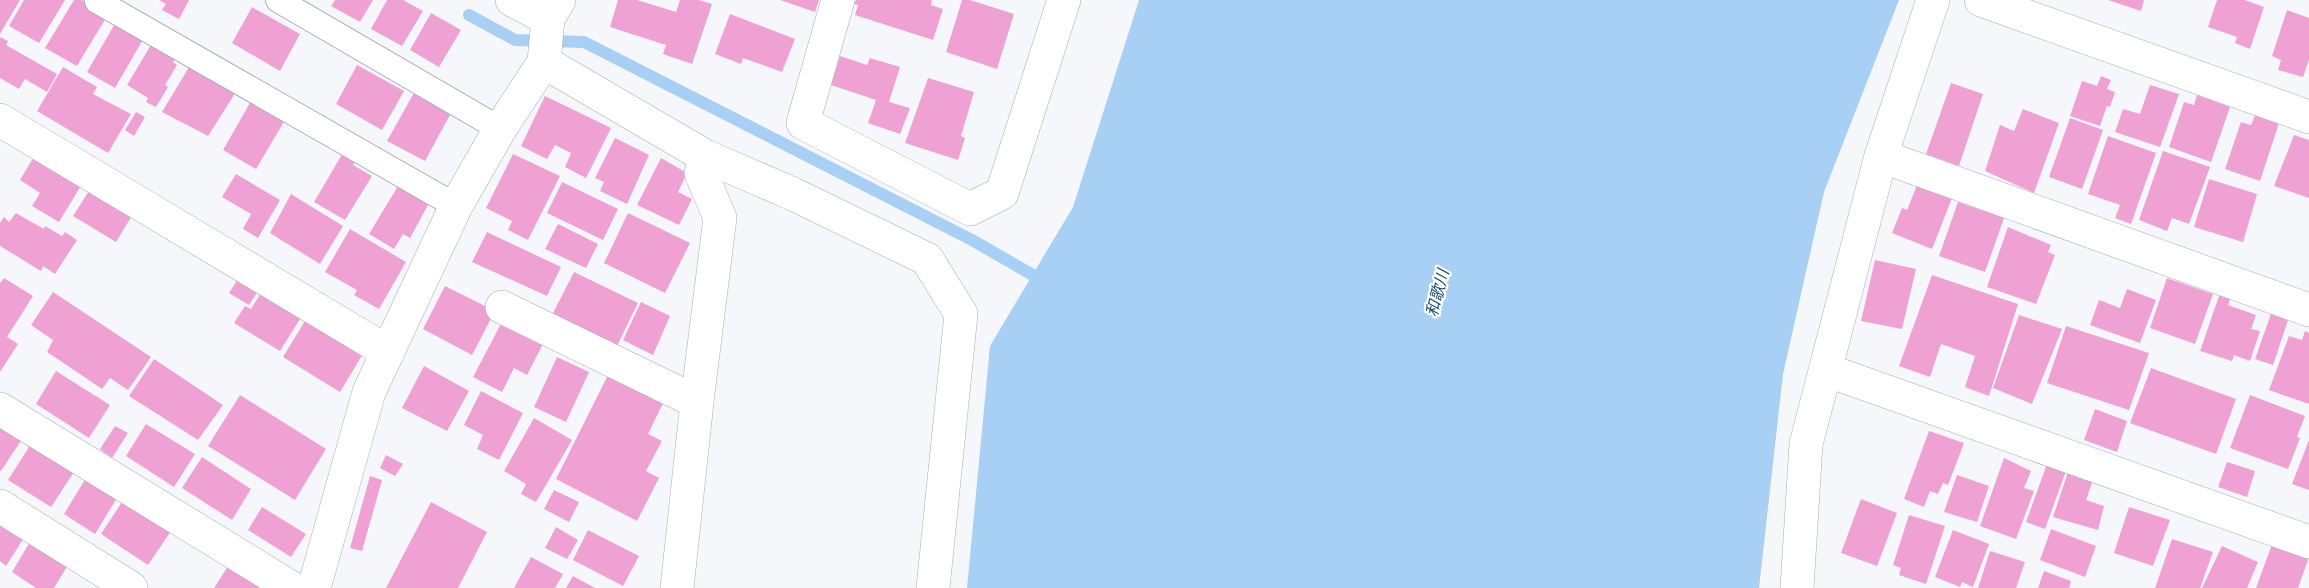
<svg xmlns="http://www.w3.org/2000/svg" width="2309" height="588" font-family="'Asap Condensed','Noto Sans JP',sans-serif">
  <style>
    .water { fill: #a8d0f5 }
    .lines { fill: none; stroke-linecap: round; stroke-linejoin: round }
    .stream { stroke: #a8d0f5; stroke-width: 12 }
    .building { fill: #f0a1d3 }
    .service-casing { stroke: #aaadb0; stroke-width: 26 }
    .minor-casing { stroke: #aaadb0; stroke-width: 34 }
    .service { stroke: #fff; stroke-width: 24 }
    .minor { stroke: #fff; stroke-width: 33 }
    .labels { text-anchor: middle; stroke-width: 4.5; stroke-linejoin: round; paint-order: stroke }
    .water-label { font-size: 16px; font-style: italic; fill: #184971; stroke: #fff }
  </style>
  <rect width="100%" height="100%" fill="#f5f7fb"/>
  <!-- water -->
  <path class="water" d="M1139,0H1899L1824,192L1783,374L1759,588H967L990,346L1073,207Z"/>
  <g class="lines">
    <!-- stream -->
    <path class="stream" d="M469,15L515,40L584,42L972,240L1045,282"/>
  </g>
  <!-- building -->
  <g class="building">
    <path d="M0,0H20L0,34Z"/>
    <path d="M24,0H65L39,43L9,26Z"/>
    <path d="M74,0H82L107,16L77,66L45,48Z"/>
    <path d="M159,0H189L179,19L162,10L166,4Z"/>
    <path d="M335,0H373L360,22L331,6Z"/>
    <path d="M387,0H403L423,11L402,46L371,29Z"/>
    <path d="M618,0H637L676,12L680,0H699L712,4L692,64L663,54L666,45L610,27Z"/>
    <path d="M780,0H819L815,12Z"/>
    <path d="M856,0H932L931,5L943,9L933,40L855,15L858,5L854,4Z"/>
    <path d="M962,0H970L1014,14L997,69L946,52Z"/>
    <path d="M2108,0H2144L2141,11Z"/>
    <path d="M2217,0H2245L2264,7L2250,49L2235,43L2237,37L2208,27Z"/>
    <path d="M252,7L300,34L280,71L232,43Z"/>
    <path d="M2287,10L2309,18V60L2303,77L2278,70L2281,60L2272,56Z"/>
    <path d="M431,13L461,30L439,67L410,50Z"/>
    <path d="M730,14L795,39L782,72L743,58L741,64L715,54Z"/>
    <path d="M117,20L145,36L115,88L87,72Z"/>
    <path d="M0,37L8,41L6,45L57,74L47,92L25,79L19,89L0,78Z"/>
    <path d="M155,38L178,52L173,62L177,65L165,85L168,87L156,107L146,102L148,98L127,85Z"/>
    <path d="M840,56L867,65L870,58L900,67L889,102L910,108L900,134L868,123L876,100L831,85Z"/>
    <path d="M357,65L404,91L382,130L336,104Z"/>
    <path d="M63,67L97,87L93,94L131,114L108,153L37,111Z"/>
    <path d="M189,67L236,92L208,136L162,112Z"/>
    <path d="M2101,76L2111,80L2107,89L2115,92L2110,107L2107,106L2100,126L2070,116L2082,81L2097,86Z"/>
    <path d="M928,78L974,92L961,136L965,138L958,160L905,143Z"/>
    <path d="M1951,83L1983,94L1959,166L1926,154Z"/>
    <path d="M2150,85L2179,94L2160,147L2115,132L2123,109L2140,114Z"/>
    <path d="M415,91L451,113L425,161L387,141Z"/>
    <path d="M2197,95L2230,107L2211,162L2169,147L2184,102L2194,105Z"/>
    <path d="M545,96L611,128L586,178L565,167L571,153L555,145L547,159L521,146Z"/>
    <path d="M251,101L285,120L256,169L223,150Z"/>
    <path d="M2023,109L2059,123L2034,193L1985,171L2000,125L2014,131Z"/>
    <path d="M136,112L145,117L134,136L125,130Z"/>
    <path d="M2256,113L2280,120L2260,181L2225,169L2241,122L2251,125Z"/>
    <path d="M2070,118L2103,130L2082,189L2049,177Z"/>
    <path d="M2294,135L2309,140V198L2274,186Z"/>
    <path d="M2108,136L2156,153L2131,224L2115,218L2120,205L2088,194Z"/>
    <path d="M615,138L649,155L627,204L600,191L604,182L595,178Z"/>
    <path d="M38,150L85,179L59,222L32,206L40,193L20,180Z"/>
    <path d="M344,151L357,159L353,165L372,176L345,220L314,202Z"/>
    <path d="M2163,151L2210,167L2189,224L2172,218L2167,231L2139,220Z"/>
    <path d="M513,154L560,176L528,240L508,230L512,221L486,208Z"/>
    <path d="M661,158L687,173L678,192L692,199L679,225L637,205Z"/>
    <path d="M236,174L280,200L258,238L243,229L251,214L222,197Z"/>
    <path d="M2209,179L2257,194L2243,242L2194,227Z"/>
    <path d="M96,180L139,204L116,242L73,216Z"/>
    <path d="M562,182L618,209L603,240L547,213Z"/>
    <path d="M1917,185L1952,198L1932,249L1892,233L1902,208L1907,210Z"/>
    <path d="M398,186L428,205L410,238L403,234L394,249L369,234Z"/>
    <path d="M291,194L343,226L320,264L270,233Z"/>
    <path d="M1958,202L2004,218L1985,272L1939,256Z"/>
    <path d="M16,213L44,229L45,226L62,236L65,232L77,240L55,274L43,266L41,271L0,246V223L4,217L9,222Z"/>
    <path d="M628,213L690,243L665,293L604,263Z"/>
    <path d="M558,224L598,244L586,268L545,249Z"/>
    <path d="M2008,227L2051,245L2048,252L2055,255L2036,304L1987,287Z"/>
    <path d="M350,229L406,262L379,309L354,295L357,290L325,272Z"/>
    <path d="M487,232L561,267L547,296L472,262Z"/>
    <path d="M1875,260L1916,269L1902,329L1861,321Z"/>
    <path d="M245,268L265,280L249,305L229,293Z"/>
    <path d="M574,272L638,303L617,346L552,315Z"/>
    <path d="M1932,275L2018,304L1989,396L1965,387L1975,356L1941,344L1930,377L1899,366Z"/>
    <path d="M4,278L33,296L7,337L18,344L0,372V283Z"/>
    <path d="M2167,278L2213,294L2195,344L2150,328Z"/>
    <path d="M268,282L302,316L280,351L234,323L245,306L251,309Z"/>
    <path d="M445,286L495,311L472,355L423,329Z"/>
    <path d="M2127,289L2156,300L2140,343L2090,325L2099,300L2120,308Z"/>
    <path d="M53,292L151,357L128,390L110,378L102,389L47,352L53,340L31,325Z"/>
    <path d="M2220,293L2231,296L2228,305L2256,315L2251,329L2260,331L2250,361L2234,355L2232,361L2200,351Z"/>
    <path d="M641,302L670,316L653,355L623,340Z"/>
    <path d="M311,311L364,352L340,392L283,357Z"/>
    <path d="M2272,311L2289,317L2273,365L2255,359Z"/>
    <path d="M2019,315L2062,329L2032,404L1993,388Z"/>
    <path d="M503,320L544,342L527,375L514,368L502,392L473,377Z"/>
    <path d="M2066,326L2149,353L2129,410L2047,383Z"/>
    <path d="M2305,331L2309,333V404L2269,390L2289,336L2302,340Z"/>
    <path d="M557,357L589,372L566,422L534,407Z"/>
    <path d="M154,359L223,405L198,440L129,396Z"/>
    <path d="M424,366L469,391L447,431L402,408Z"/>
    <path d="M612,367L667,395L648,434L662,441L646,471L659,478L637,521L556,479Z"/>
    <path d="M2151,368L2236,399L2216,454L2130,423Z"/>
    <path d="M56,371L110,405L89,438L36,404Z"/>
    <path d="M481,391L523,413L499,460L477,449L483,435L464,425Z"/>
    <path d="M240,395L326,449L295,500L208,446Z"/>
    <path d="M2250,395L2305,416L2297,437L2300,438L2288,469L2230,448Z"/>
    <path d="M2095,409L2127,421L2117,452L2084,440Z"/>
    <path d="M0,418L26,433L1,471L0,470Z"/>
    <path d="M534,418L572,440L536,502L521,494L526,484L504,471Z"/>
    <path d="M146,424L195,454L174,487L126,456Z"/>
    <path d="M115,426L128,433L112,458L100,449Z"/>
    <path d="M1929,431L1964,443L1948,485L1943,483L1938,494L1930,491L1924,507L1904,499Z"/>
    <path d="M34,439L78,466L51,507L8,480Z"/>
    <path d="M2309,440V490L2292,484Z"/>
    <path d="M386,455L403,464L395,476L380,468Z"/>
    <path d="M202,457L251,489L232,520L182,488Z"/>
    <path d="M2004,458L2031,471L2024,488L2034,491L2016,539L1980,526Z"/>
    <path d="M2227,462L2255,471L2247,497L2218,487Z"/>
    <path d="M2047,464L2066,471L2045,529L2026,522Z"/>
    <path d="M2069,469L2094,477L2086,500L2104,506L2098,530L2053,517Z"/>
    <path d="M89,473L120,493L95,534L64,514Z"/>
    <path d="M1957,475L1989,486L1977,522L1944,512Z"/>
    <path d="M370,476L382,480L362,551L350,548Z"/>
    <path d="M554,490L579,502L569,522L544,509Z"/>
    <path d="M124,499L171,531L148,565L101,534Z"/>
    <path d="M1861,499L1897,513L1877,566L1841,553Z"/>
    <path d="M431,502L487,532L458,588H386Z"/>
    <path d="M262,507L306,534L291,557L248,530Z"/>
    <path d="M2129,507L2170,520L2153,566L2114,553Z"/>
    <path d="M1909,515L1945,526L1926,584L1899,575L1901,568L1893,565Z"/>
    <path d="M0,516L27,533L6,566L0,561Z"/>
    <path d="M556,527L578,540L567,559L545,548Z"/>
    <path d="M2051,529L2096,546L2085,577L2040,560Z"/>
    <path d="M588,530L639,556L623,586L573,560Z"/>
    <path d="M1953,530L1989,544L1973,587L1962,582L1960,587L1935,577Z"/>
    <path d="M2172,539L2213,552L2200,588H2155Z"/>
    <path d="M2274,539L2309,557L2298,588H2256Z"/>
    <path d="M30,542L68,565L54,588H36L12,572Z"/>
    <path d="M2222,546L2258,562L2247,588H2202Z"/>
    <path d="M1990,551L2025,562L2016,588H1978Z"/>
    <path d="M531,557L563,574L555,588H514Z"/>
    <path d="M232,560L270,588H214Z"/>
    <path d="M2044,571L2071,581L2069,588H2038Z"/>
    <path d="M573,576L595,588H566Z"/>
  </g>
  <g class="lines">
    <defs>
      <g id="service">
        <path d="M278,0L500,129"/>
        <path d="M97,1L456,206"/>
      </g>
      <g id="minor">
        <path d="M512,0L548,19"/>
        <path d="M559,0L548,19L544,62L705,156L793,194L927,259L961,314L933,588"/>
        <path d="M838,0L803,123L970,209L1002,193L1064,0"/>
        <path d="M1981,0L2309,117"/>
        <path d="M0,120L388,352"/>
        <path d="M1881,156L2309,310"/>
        <path d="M502,307L697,402"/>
        <path d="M1826,370L2309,542"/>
        <path d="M0,409L292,588"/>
        <path d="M0,506L131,588"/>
        <path d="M314,588L369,392L456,206L500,129L544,62"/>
        <path d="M677,588L697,402L720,218L701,173L705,156"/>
        <path d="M1797,588L1806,444L1881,156L1933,0"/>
      </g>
    </defs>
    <!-- service casing -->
    <use href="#service" class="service-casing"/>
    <!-- minor casing -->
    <use href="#minor" class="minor-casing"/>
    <!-- service -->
    <use href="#service" class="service"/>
    <!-- minor -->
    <use href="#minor" class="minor"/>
  </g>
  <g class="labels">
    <!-- water labels -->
    <g class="water-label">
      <text transform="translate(1437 293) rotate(-75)" y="6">和歌川</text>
    </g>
  </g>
</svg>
